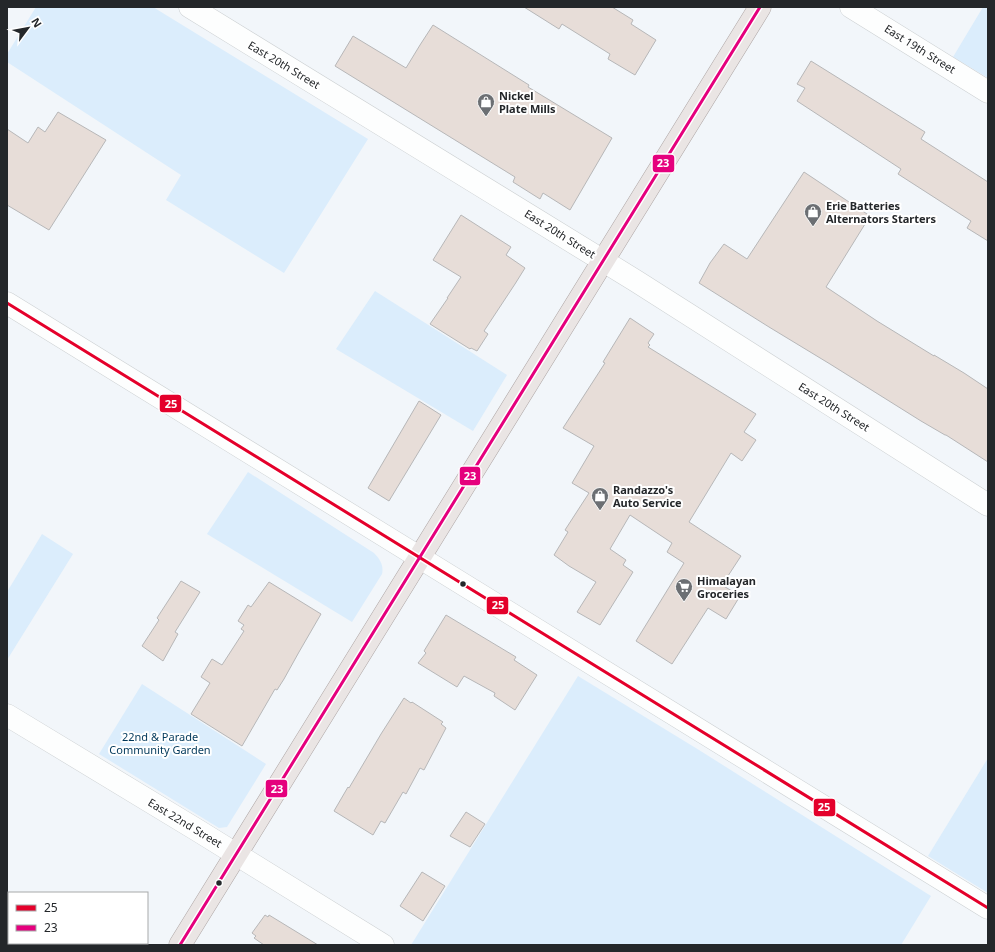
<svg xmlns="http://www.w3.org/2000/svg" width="995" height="952" font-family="'Noto Sans',sans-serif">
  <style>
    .green { fill: #dbedfc }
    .building { fill: #e7ddd8; stroke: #b7b7b8 }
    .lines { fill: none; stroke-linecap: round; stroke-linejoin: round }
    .minor-casing { stroke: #cdd1d3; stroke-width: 23 }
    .major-casing { stroke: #aea6a5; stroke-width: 23 }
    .minor { stroke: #fdfefe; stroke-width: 22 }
    .major { stroke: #eae5e4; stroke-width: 22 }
    .bus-1-casing { stroke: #fff; stroke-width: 6 }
    .bus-2-casing { stroke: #fff; stroke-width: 6 }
    .bus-1 { stroke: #e4002b; stroke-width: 3 }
    .bus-2 { stroke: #e5007d; stroke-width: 3 }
    .bus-dot { fill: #24272a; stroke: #fff; stroke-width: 1.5 }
    .labels { text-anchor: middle; stroke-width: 4; stroke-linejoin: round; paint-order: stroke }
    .street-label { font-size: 11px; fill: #24272a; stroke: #fff }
    .poi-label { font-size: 11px; font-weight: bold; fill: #24272a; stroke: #fff; text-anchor: start }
    .park-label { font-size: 11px; fill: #00385a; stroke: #fff }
    .line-badge { stroke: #fff; stroke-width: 1.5 }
    .badge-label { font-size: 11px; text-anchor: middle; font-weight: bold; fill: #fff }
  </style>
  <rect width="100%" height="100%" fill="#f2f6fa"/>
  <!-- green -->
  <g class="green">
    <path d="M36,7H153L368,139L284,273L166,200L181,175L7,62V54Z"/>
    <path d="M983,7H988V78L953,57Z"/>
    <path d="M375,291L507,375L473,431L336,349Z"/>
    <path d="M248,472L374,553C380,559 384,566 382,574L352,622L207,534Z"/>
    <path d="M42,534L73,554L7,660V592Z"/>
    <path d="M578,676L699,750L931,896L901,945H411Z"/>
    <path d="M142,684L266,764L227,827L219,828L99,754Z"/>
    <path d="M988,758V893L928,856Z"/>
  </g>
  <!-- building -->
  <g class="building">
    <path d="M524,7H612L633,20L631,24L656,40L635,75L608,59L610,54L562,24L559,29Z"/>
    <path d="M433,25L529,85L528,87L612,138L570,210L543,193L540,199L513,182L515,177L335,66L353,36L406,68L420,45Z"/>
    <path d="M811,61L925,132L921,139L988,182V241L967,228L971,221L898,174L901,169L797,101L805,88L797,84Z"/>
    <path d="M58,112L106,140L49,230L7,205V129L28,143L38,127L45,132Z"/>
    <path d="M804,172L870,216L826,287L877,321L934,356V355L964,373L988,389V462L946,435H945L921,421L830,364L769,327L699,283L710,263L724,244L747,259Z"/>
    <path d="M461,215L511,247L506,255L525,268L515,284L484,331L488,334L477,351L471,348L470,349L430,324L448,298H447L461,277L433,260Z"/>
    <path d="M630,318L654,334L648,343L650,345L648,347L756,414L744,432L756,440L742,461L731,453L689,522L741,556L722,585L740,596L726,619L708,608L672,664L636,641L684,563L667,552L672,543L630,515L610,549L626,560L623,565L633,572L600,625L577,612L596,582L569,566L554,555L568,532L565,530L589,493L572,483L594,446L563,428L605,363L603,362Z"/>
    <path d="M419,401L441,415L389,501L368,488Z"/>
    <path d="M181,581L200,592L175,632L178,634L163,661L142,646L159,620L157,618Z"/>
    <path d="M269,582L321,614L299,652L284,679L277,690L275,689L242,746L191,714L210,683L201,677L212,659L222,665L244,631L241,629L244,625L238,621L248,605L251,607Z"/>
    <path d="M446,615L516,657L514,660L537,675L515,710L494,696L495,693L464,676L457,687L418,663L426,653L424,651Z"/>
    <path d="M404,698L411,703L412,702L443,722L441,724L446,728L424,770L420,768L406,794L403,792L385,823L381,821L373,835L334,811L348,787L349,788L381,734Z"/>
    <path d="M466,812L485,824L470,847L450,836Z"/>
    <path d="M422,872L445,886L423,921L400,906Z"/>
    <path d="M265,915L268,917L269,915L318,945H264L254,938L256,936L252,933Z"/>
  </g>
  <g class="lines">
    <defs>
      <g id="minor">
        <path d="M190,7L636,281L988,505"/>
        <path d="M851,7L988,92"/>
        <path d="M7,303L988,908"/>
        <path d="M7,715L197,830L383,945"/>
      </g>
      <path id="major" d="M180,945L760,7"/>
    </defs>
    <!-- minor casing -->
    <use href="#minor" class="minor-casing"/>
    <!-- major casing -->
    <use href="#major" class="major-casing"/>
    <!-- minor -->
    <use href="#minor" class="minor"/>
    <!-- major -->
    <use href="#major" class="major"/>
    <defs>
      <path id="bus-1" d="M7,303L988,908"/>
      <path id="bus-2" d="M180,945L760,7"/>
    </defs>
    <!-- bus-1 casing -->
    <use href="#bus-1" class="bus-1-casing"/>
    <!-- bus-2 casing -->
    <use href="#bus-2" class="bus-2-casing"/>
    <!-- bus-1 -->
    <use href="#bus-1" class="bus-1"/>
    <!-- bus-2 -->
    <use href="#bus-2" class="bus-2"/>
  </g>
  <!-- icons -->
  <defs>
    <symbol id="shop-pin" viewBox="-11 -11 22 30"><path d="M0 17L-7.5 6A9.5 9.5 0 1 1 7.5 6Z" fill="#6c6f73" stroke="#fff"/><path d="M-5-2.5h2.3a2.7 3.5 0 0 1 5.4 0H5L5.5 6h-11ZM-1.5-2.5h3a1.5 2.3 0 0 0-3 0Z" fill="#fff"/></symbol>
    <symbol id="supermarket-pin" viewBox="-11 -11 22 30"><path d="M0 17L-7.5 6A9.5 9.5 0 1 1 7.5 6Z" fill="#6c6f73" stroke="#fff"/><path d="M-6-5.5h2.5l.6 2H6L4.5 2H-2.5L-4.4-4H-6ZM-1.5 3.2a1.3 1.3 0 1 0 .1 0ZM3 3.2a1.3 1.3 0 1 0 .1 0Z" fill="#fff"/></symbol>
  </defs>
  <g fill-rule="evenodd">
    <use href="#shop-pin" x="476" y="92" width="20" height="27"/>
    <use href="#shop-pin" x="803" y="202" width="20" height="27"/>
    <use href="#shop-pin" x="590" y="486" width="20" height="27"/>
    <use href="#supermarket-pin" x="674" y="577" width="20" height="27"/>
  </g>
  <!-- markers -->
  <g class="bus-dot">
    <circle cx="463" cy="584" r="3.5"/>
    <circle cx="219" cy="883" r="3.5"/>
  </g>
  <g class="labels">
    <!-- street labels -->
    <g class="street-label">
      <text transform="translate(920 49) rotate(32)" y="4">East 19th Street</text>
      <text transform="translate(284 65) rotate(31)" y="4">East 20th Street</text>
      <text transform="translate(560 234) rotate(32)" y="4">East 20th Street</text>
      <text transform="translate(834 407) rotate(32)" y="4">East 20th Street</text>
      <text transform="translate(185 823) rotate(31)" y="4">East 22nd Street</text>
    </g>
    <!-- poi labels -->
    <g class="poi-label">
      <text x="499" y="100">Nickel<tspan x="499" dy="13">Plate Mills</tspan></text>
      <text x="826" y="210">Erie Batteries<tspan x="826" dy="13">Alternators Starters</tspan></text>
      <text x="613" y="494">Randazzo's<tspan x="613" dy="13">Auto Service</tspan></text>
      <text x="697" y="585">Himalayan<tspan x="697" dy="13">Groceries</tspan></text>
    </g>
    <!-- park labels -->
    <g class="park-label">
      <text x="160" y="741">22nd &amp; Parade<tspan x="160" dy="13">Community Garden</tspan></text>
    </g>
  </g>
  <g class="line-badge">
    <rect x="652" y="154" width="23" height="19" rx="4" fill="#e5007d"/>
    <rect x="159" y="394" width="23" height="19" rx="4" fill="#e4002b"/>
    <rect x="459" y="466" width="22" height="20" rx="4" fill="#e5007d"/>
    <rect x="486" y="596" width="23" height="19" rx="4" fill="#e4002b"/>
    <rect x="265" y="779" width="23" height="19" rx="4" fill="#e5007d"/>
    <rect x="813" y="798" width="23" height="19" rx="4" fill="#e4002b"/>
  </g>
  <g class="badge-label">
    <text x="663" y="167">23</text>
    <text x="171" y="408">25</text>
    <text x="470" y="480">23</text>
    <text x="498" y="609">25</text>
    <text x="277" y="793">23</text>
    <text x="824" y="811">25</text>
  </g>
  <!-- border -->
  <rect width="995" height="952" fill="none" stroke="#24272a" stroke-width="16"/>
  <!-- legend -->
  <rect x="8" y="892" width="140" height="52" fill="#ffffff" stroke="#a7a9aa"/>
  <rect x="16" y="905" width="20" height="6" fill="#e4002b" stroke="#a7a9aa"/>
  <text x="44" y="912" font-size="12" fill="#24272a">25</text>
  <rect x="16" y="925" width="20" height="6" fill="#e5007d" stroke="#a7a9aa"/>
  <text x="44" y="932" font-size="12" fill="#24272a">23</text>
  <!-- north arrow -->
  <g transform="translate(28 28) rotate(58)" stroke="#ffffff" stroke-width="3" paint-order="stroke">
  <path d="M0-3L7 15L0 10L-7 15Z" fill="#24272a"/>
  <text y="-6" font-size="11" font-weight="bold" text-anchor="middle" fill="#24272a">N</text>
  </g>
</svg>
